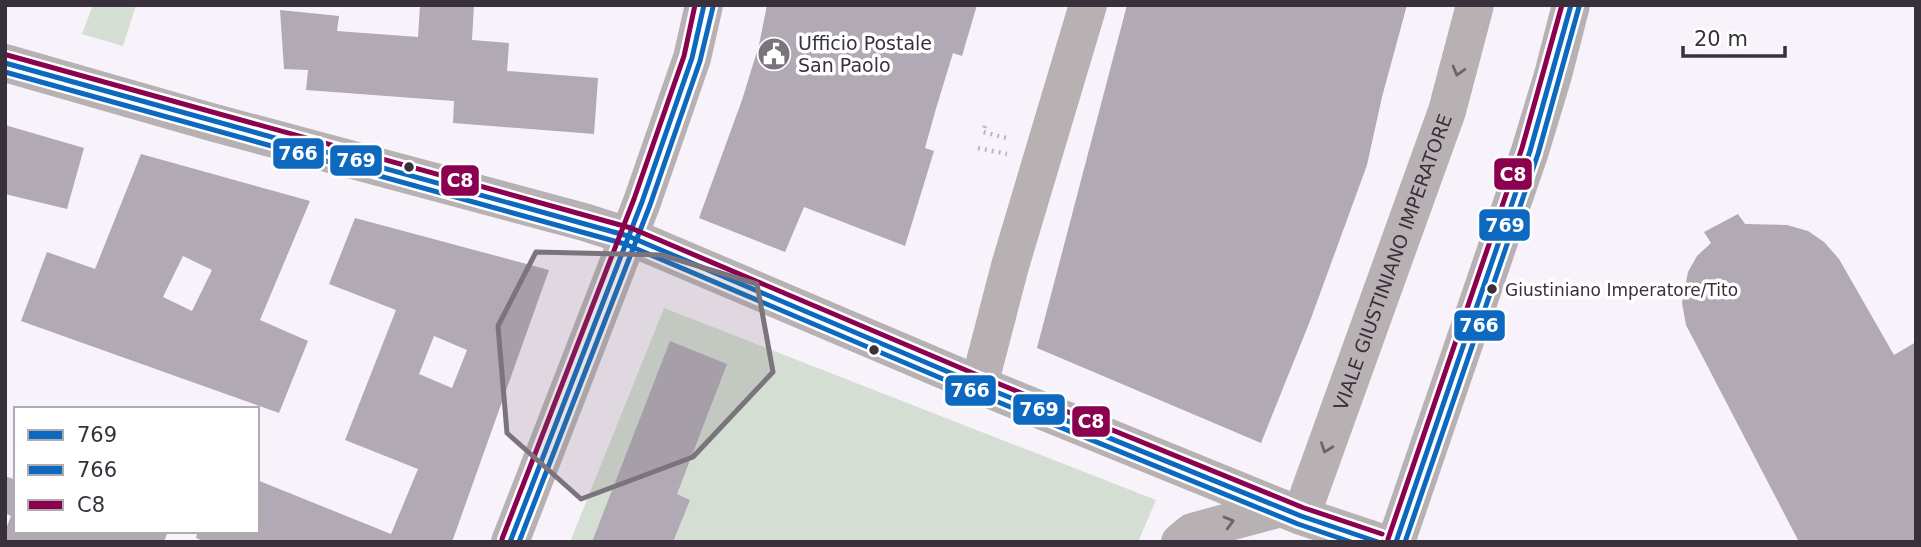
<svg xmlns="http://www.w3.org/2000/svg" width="1921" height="547" font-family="'DejaVu Sans',sans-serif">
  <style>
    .green { fill: #d5ded2 }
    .building { fill: #b1a9b3; fill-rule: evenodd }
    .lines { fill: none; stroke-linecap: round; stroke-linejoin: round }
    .path { stroke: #bcb6bc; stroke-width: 4.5; stroke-dasharray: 2 5; stroke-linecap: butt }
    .minor { stroke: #b7b1b4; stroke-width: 38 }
    .bus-1-casing { stroke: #fff; stroke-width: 10 }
    .bus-2-casing { stroke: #fff; stroke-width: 10 }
    .bus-3-casing { stroke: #fff; stroke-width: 10 }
    .bus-1 { stroke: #0c69bf; stroke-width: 5 }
    .bus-2 { stroke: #0c69bf; stroke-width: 5 }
    .bus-3 { stroke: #8b004f; stroke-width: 5 }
    .oneway { stroke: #6b646b }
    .marked { fill: #7b747d; fill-opacity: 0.2; stroke: #7b747d; stroke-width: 5; stroke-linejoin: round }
    .bus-dot { fill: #38303a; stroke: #fff; stroke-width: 2.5 }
    .labels { text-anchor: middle; stroke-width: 7; stroke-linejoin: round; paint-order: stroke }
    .bus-label { font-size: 17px; fill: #38303a; stroke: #fff; text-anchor: start }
    .poi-label { font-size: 19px; fill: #38303a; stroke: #fff; text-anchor: start }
    .street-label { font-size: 19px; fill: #38303a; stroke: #fff }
    .line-badge { stroke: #fff; stroke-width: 2.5 }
    .badge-label { font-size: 19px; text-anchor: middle; font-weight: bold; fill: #fff }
  </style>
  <rect width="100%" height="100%" fill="#f8f2fa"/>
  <!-- green -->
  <g class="green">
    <path d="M93,5H136L123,46L82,34Z"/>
    <path d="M664,308L1156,500L1138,542H570Z"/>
  </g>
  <!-- building -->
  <g class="building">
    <path d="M420,5H474L472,40L509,43L507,71L598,78L594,134L453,123L454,101L306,90L308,70L284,69L280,10L339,16L337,31L418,37Z"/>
    <path d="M767,5H977L962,56L953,53L935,112L925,148L934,151L905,246L804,207L785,252L699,218L742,100L759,45Z"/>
    <path d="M1127,5H1407L1382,97L1367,165L1310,321L1261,443L1037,348Z"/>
    <path d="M5,125L84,148L67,209L5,194Z"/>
    <path d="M141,154L310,201L260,320L308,341L279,413L21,321L47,252L95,269ZM183,256L212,270L192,311L163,297Z"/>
    <path d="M1738,214L1745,224L1787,225L1808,231L1824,242L1839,259L1894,355L1916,342V542H1799L1686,325L1682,303L1688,272L1697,256L1711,243L1704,232Z"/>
    <path d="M355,218L549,270L452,542H205L196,538L198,531H257V480L391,534L418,469L345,440L396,310L329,284ZM434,336L467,350L452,388L419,374Z"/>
    <path d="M670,341L727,364L677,494L690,500L673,542H592Z"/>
    <path d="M5,476L16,480V531H168L164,542H5V531L11,516L5,513Z"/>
  </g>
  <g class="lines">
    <!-- path -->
    <g class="path">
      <path d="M985,126L983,132L1010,139"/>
      <path d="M978,148L1007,154"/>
    </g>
    <!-- minor -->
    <g class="minor">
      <path d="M5,63L211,122L584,222L628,236L979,385L1301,516L1379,542"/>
      <path d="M979,385L1010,266L1088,5"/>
      <path id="s1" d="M1301,516L1447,111L1475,5"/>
      <path d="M510,542L642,202L692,58L704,5"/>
      <path d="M1180,542L1192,532L1203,529L1281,508"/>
      <path d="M1396,542L1530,151L1553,75L1571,5"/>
    </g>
    <defs>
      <g id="bus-1">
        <path d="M5,63L628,236L979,385L1301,516L1378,542"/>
        <path d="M510,542L642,202L692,58L704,5"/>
        <path d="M1396,542L1530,151L1571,5"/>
      </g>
      <g id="bus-2">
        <path d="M5,72L625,244L976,393L1298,524L1351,542"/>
        <path d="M519,542L650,205L700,61L713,7"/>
        <path d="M1405,542L1538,154L1579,7"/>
      </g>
      <g id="bus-3">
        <path d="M7,55L631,228L982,377L1304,508L1382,534"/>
        <path d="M502,539L634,199L684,56L695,5"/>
        <path d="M1388,539L1522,148L1562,5"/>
      </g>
    </defs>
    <!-- bus-1 casing -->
    <use href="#bus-1" class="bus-1-casing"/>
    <!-- bus-2 casing -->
    <use href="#bus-2" class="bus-2-casing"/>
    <!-- bus-3 casing -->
    <use href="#bus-3" class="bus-3-casing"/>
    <!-- bus-1 -->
    <use href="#bus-1" class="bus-1"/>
    <!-- bus-2 -->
    <use href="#bus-2" class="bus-2"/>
    <!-- bus-3 -->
    <use href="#bus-3" class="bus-3"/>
  </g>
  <!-- one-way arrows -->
  <defs><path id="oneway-chevron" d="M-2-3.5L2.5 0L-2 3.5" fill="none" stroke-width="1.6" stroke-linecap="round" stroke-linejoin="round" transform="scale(1.75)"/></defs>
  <g class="oneway">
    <use href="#oneway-chevron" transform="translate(1458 71) rotate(106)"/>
    <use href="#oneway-chevron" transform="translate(1326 448) rotate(110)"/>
    <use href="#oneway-chevron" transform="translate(1229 522) rotate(-15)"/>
  </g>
  <!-- marked area -->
  <path class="marked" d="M536,252L662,255L757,284L773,372L693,457L581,499L507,433L498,326Z"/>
  <!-- icons -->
  <defs>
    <symbol id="civic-disc" viewBox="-11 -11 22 22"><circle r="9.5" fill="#7b747d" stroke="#fff"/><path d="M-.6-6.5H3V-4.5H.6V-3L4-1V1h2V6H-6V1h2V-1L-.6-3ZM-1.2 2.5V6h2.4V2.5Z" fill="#fff"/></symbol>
  </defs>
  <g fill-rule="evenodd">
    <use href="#civic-disc" x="755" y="35" width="38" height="38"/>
  </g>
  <!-- markers -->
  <g class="bus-dot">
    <circle cx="409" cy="167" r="6"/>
    <circle cx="1492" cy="289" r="6"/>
    <circle cx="874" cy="350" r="6"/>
  </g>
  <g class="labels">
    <!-- bus labels -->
    <g class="bus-label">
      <text x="1505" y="296">Giustiniano Imperatore/Tito</text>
    </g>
    <!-- poi labels -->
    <g class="poi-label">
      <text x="798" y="50">Ufficio Postale<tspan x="798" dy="22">San Paolo</tspan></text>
    </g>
    <!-- street labels -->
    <g class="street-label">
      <text dy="7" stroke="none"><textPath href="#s1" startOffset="270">VIALE GIUSTINIANO IMPERATORE</textPath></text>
    </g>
  </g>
  <g class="line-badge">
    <rect x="272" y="137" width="53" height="33" rx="7" fill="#0c69bf"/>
    <rect x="329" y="144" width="54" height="33" rx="7" fill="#0c69bf"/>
    <rect x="1493" y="157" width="40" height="34" rx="7" fill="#8b004f"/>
    <rect x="440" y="164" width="40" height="33" rx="7" fill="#8b004f"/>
    <rect x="1478" y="208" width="53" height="34" rx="7" fill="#0c69bf"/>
    <rect x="1453" y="309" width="53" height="33" rx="7" fill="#0c69bf"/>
    <rect x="944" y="374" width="53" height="33" rx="7" fill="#0c69bf"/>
    <rect x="1012" y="393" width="54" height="33" rx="7" fill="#0c69bf"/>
    <rect x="1071" y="405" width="40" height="33" rx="7" fill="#8b004f"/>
  </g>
  <g class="badge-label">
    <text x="298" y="160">766</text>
    <text x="356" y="167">769</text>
    <text x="1513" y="181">C8</text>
    <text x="460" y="187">C8</text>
    <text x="1505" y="232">769</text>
    <text x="1479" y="332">766</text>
    <text x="970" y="397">766</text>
    <text x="1039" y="416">769</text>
    <text x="1091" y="428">C8</text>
  </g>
  <!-- border -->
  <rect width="1921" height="547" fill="none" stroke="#38303a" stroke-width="14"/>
  <!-- legend -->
  <rect x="14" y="407" width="245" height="126" fill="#ffffff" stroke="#afacb0" stroke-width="2"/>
  <rect x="28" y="430" width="35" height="10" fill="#0c69bf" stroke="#afacb0" stroke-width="2"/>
  <text x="77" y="442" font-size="21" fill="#38303a">769</text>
  <rect x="28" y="465" width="35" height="10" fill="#0c69bf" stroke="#afacb0" stroke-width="2"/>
  <text x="77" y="477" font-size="21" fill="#38303a">766</text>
  <rect x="28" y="500" width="35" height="10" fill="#8b004f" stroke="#afacb0" stroke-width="2"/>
  <text x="77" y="512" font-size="21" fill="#38303a">C8</text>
  <!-- scale -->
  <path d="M1683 46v10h102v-10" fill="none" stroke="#38303a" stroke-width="3.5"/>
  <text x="1694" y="46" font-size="21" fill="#38303a" stroke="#ffffff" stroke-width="5" paint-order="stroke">20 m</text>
</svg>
